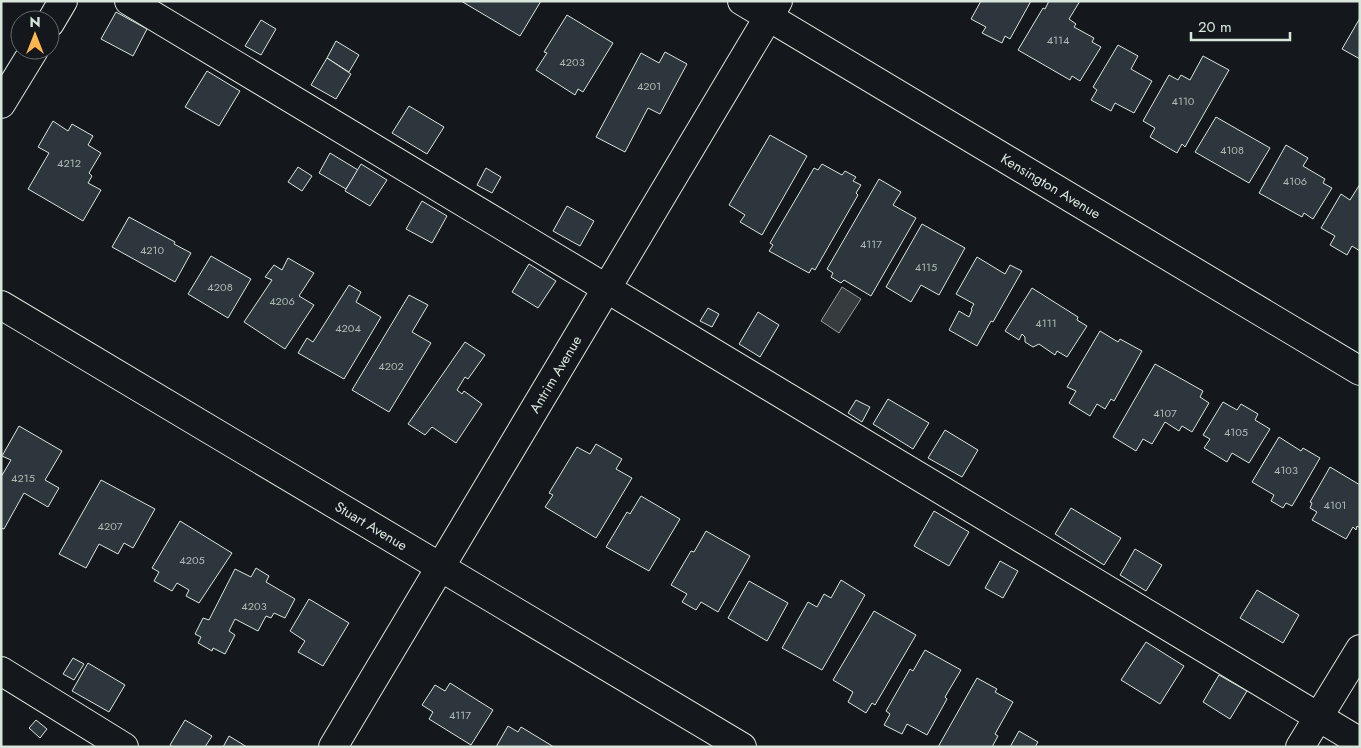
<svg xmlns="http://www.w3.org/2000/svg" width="1361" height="748" font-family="Jost,sans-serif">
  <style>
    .water { fill: #363b3e; stroke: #939e99 }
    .building { fill: #2c363c; stroke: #d8e6dc }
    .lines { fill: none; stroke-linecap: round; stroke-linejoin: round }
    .minor-casing { stroke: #d8e6dc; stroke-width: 30 }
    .major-casing { stroke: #d8e6dc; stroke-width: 30 }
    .minor { stroke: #14181c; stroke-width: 28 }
    .major { stroke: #14181c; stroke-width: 28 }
    .labels { text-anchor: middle; stroke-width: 4; stroke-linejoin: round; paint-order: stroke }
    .number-label { font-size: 11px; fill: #adbab4 }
    .street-label { font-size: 14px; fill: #d8e6dc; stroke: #14181c }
  </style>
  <rect width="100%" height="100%" fill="#14181c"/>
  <!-- water -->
  <path class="water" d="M842,287L861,299L839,333L821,321Z"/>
  <!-- building -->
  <g class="building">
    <path d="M461,1H541L520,36Z"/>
    <path d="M981,1H1031L1010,39L1005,36L1002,43L982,33L986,27L971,19Z"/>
    <path d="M1049,1H1080L1069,19L1076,24L1074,27L1094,38L1092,42L1101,47L1080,81L1072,76L1070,80L1018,50L1043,8L1045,9Z"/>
    <path d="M116,12L147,29L133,56L101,39Z"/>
    <path d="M567,15L613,43L583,92L578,89L575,95L536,70L547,53L544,52Z"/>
    <path d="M1360,18V59L1342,49Z"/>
    <path d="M261,20L276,29L261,55L245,46Z"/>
    <path d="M336,41L359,55L349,72L327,58Z"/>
    <path d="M1118,45L1138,56L1131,69L1152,81L1134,113L1115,103L1111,111L1091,100L1097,90L1093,87Z"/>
    <path d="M665,52L687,64L660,114L648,108L625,152L596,137L641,53L659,63Z"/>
    <path d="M1203,56L1229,70L1185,147L1182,144L1177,153L1150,137L1155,128L1143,121L1169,75L1178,80L1181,75L1190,80Z"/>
    <path d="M327,58L351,74L336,99L311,85Z"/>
    <path d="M207,71L240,91L219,126L185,107Z"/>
    <path d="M409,106L444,127L427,154L392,133Z"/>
    <path d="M1216,117L1270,148L1249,183L1195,152Z"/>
    <path d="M53,121L68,131L72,124L93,136L88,145L101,153L89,173L92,176L88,183L101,190L83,221L28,189L49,153L38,147Z"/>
    <path d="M770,135L807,156L762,235L740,222L745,215L729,205Z"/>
    <path d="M1286,145L1308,158L1303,166L1325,179L1323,183L1332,188L1313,219L1304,213L1302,217L1259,193Z"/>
    <path d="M330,153L358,170L346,189L319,173Z"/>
    <path d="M361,164L387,180L370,206L345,191Z"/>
    <path d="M822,164L842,175L845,171L856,177L853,181L861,185L856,193L858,195L815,270L812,268L809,273L769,251L773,245L770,243L814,168L818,170Z"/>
    <path d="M298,167L312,176L302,191L288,182Z"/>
    <path d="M486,168L501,177L492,193L477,185Z"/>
    <path d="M879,179L901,192L893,205L916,218L871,296L844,280L841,283L831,277L833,273L827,269Z"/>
    <path d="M1360,184V251L1352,246L1347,255L1330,245L1335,236L1321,228L1341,194L1350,200Z"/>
    <path d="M422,201L447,216L432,243L406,229Z"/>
    <path d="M567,206L594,221L580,246L553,231Z"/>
    <path d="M129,217L175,242L174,244L191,253L175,282L112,247Z"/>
    <path d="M922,224L965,248L939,295L921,285L911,302L886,287Z"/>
    <path d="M211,256L251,279L228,318L188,294Z"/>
    <path d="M977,257L1005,274L1010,265L1022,271L993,322L991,321L977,346L949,330L959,311L969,317L972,310L971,309L974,304L956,294Z"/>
    <path d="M288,258L314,273L299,296L314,305L285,349L244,322L272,280L265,277L274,265L282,270Z"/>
    <path d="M529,264L556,281L538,308L512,292Z"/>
    <path d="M349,285L361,292L356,302L381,317L344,379L298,353L307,338L313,342Z"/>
    <path d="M1032,288L1078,317L1077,320L1087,326L1067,357L1057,351L1055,355L1039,344L1033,347L1025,342V337L1022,334L1019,340L1005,331Z"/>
    <path d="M409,295L428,305L412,332L431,343L389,412L352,390Z"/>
    <path d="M708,308L719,314L712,327L700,321Z"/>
    <path d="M758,312L779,325L760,357L739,344Z"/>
    <path d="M1100,331L1118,342L1120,339L1142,351L1114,401L1111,399L1105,409L1097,404L1090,416L1069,403L1076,391L1067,387Z"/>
    <path d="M465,342L485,355L468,379L465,377L457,390L462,394L464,391L482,404L456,443L432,427L425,435L408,424Z"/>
    <path d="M1155,364L1203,391L1200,397L1209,403L1192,432L1182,426L1179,431L1165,422L1152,444L1143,439L1136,451L1113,437Z"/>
    <path d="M888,399L929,423L913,449L873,424Z"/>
    <path d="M856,400L870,407L862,422L848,413Z"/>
    <path d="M1223,402L1237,410L1241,404L1258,414L1255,420L1270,429L1249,463L1232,453L1227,462L1204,448L1210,439L1203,435Z"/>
    <path d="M19,426L62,451L45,480L59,488L48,507L24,493L4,529L1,528V477L11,460L2,456Z"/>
    <path d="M945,430L978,450L962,477L928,458Z"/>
    <path d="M1279,437L1301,451L1303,448L1320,458L1292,506L1286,503L1283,508L1271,501L1274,495L1252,482Z"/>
    <path d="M596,444L622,459L616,469L632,478L596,538L545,507L553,495L549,493L577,447L590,454Z"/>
    <path d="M1330,467L1360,485V528L1357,526L1356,530L1353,527L1346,539L1312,520L1317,512L1310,508L1312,503L1310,502Z"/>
    <path d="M101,480L155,509L133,548L124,543L118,554L99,544L86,568L59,554Z"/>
    <path d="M641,496L680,519L649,571L606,547L627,512L630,514Z"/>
    <path d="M1071,508L1121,538L1104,565L1055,534Z"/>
    <path d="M934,511L969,532L949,566L914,546Z"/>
    <path d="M180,521L232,553L199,603L186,596L189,590L177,583L172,591L154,581L159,572L152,568Z"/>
    <path d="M706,531L750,556L718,612L701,602L696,610L682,602L687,594L671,585L691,551L694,552Z"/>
    <path d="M1135,549L1162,565L1146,591L1120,575Z"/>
    <path d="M1000,561L1018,571L1003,598L985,588Z"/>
    <path d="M256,568L269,576L266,582L295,599L285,618L274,613L271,618L266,616L258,631L235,619L229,631L235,635L225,654L213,648L212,651L198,643L201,637L195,634L203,618L209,620L235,569L251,577Z"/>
    <path d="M841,580L865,595L822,670L782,648L808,602L817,607L824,594L831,598Z"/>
    <path d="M749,581L788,603L767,641L728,618Z"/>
    <path d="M1257,590L1299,615L1283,643L1240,618Z"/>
    <path d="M309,599L349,623L323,666L298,652L305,641L290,631Z"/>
    <path d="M874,611L916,635L875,705L872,703L866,713L848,702L853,692L833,680Z"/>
    <path d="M1146,642L1184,666L1160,704L1121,680Z"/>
    <path d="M925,650L961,670L945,697L947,699L927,735L907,724L902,734L884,725L890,714L886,711L910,669L913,671Z"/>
    <path d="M73,658L84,664L74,680L63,674Z"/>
    <path d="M88,663L125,685L109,712L72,691Z"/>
    <path d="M1219,675L1247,691L1230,719L1203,702Z"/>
    <path d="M977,678L997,689L995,692L1013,702L995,734L998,736L992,747H938Z"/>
    <path d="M450,683L493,710L471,745L429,719L433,712L422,705L435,685L445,691Z"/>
    <path d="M36,720L47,729L40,738L29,728Z"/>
    <path d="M185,720L212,736L205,747H173L170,745Z"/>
    <path d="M508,726L518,732L521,727L554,747H496Z"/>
    <path d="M1019,731L1038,742L1035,747H1010Z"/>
    <path d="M229,736L247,747H223Z"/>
  </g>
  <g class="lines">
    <defs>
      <g id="minor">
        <path d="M129,1L1360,742"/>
        <path id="s1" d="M742,1L1360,371"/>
        <path d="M50,23L63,1"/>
        <path d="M1,104L34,50"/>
        <path id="s2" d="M1,305L742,747"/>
        <path d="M1,671L124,747"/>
        <path id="s3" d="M333,747L778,1"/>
      </g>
      <path id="major" d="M1300,747L1360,649"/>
    </defs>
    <!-- minor casing -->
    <use href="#minor" class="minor-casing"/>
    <!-- major casing -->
    <use href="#major" class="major-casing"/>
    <!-- minor -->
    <use href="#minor" class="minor"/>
    <!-- major -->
    <use href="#major" class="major"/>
  </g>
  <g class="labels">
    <!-- number labels -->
    <g class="number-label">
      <text x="1058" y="44">4114</text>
      <text x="572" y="66">4203</text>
      <text x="649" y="90">4201</text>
      <text x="1183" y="105">4110</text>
      <text x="1232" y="154">4108</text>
      <text x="69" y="167">4212</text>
      <text x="1295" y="185">4106</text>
      <text x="871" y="248">4117</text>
      <text x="152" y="254">4210</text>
      <text x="926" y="271">4115</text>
      <text x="220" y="291">4208</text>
      <text x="282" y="305">4206</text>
      <text x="1046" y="327">4111</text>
      <text x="348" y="332">4204</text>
      <text x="391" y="370">4202</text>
      <text x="1165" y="417">4107</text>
      <text x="1236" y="436">4105</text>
      <text x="1286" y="474">4103</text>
      <text x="23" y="482">4215</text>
      <text x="1335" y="509">4101</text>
      <text x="110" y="530">4207</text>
      <text x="192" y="564">4205</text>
      <text x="254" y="610">4203</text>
      <text x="460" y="719">4117</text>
    </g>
    <!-- street labels -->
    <g class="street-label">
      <text dy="5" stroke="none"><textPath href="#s1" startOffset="360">Kensington Avenue</textPath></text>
      <text dy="5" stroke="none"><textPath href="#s3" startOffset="434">Antrim Avenue</textPath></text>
      <text dy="5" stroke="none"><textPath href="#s2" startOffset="431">Stuart Avenue</textPath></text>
    </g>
  </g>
  <!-- border -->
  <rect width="1361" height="748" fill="none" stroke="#d8e6dc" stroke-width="5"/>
  <!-- north arrow -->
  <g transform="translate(35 35)"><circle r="24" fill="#14181c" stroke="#626a69"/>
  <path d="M0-4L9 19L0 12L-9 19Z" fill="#ffb74d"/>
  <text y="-8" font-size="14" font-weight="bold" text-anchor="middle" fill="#d8e6dc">N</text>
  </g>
  <!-- scale -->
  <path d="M1191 32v8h99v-8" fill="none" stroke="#d8e6dc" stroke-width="2.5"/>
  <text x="1198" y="32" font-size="15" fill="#d8e6dc" stroke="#14181c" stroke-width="4" paint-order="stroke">20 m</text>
</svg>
